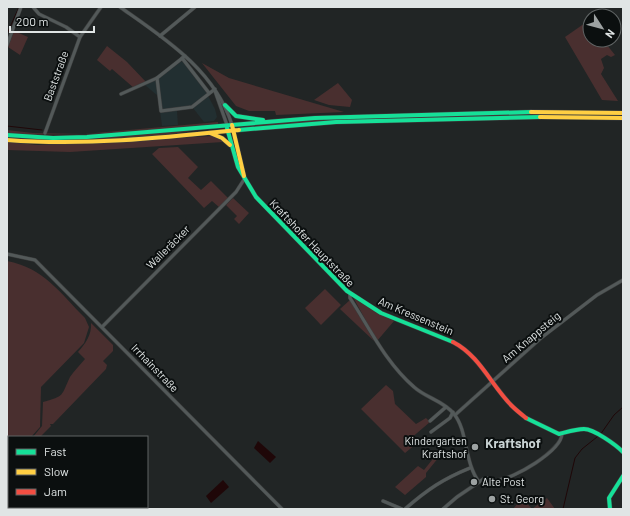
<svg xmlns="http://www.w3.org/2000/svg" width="630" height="516" font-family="Barlow,sans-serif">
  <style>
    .built { fill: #222f31 }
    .green { fill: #492f2f }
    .water { fill: #1f0708 }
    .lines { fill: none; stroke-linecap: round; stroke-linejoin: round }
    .stream { stroke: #1f0708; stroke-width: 1 }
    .street-casing { stroke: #3d3f3f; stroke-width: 4 }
    .fast-casing { stroke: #3d3f3f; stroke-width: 5 }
    .slow-casing { stroke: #3d3f3f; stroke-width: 5 }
    .jam-casing { stroke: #3d3f3f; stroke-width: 5 }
    .street { stroke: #535959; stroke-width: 3 }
    .fast { stroke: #16e098; stroke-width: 4 }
    .slow { stroke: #ffcf43; stroke-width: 4 }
    .jam { stroke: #f24e42; stroke-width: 4 }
    .poi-dot { fill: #9da2a2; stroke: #0b0f0f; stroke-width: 1.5 }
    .labels { text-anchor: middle; stroke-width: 4; stroke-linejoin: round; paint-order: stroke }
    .street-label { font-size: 11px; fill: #e0e5e5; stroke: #0b0f0f }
    .poi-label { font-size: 11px; fill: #e0e5e5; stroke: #0b0f0f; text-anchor: start }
    .quarter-label { font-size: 13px; font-weight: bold; fill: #c8d2d3; stroke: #0b0f0f }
  </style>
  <rect width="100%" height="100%" fill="#212525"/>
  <!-- built -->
  <path class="built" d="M182,61L206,92L215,109L217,117L214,121L204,122L193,108L177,111L178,125L162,126L158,96L145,85L159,78Z"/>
  <!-- green -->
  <g class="green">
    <path d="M588,21L590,24V40H603L615,55L611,57L607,55L601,59L604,68L601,74L618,101L602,100L565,37Z"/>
    <path d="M14,31L28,37L20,55L8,47Z"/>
    <path d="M107,46L127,62L146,82L134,88L112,69L110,71L97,60Z"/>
    <path d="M202,63L229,78L344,112L276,115L275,111H249L236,106Z"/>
    <path d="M338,83L352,100L350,107L329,105L314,100Z"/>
    <path d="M581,113V115L240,127L303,120L424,115Z"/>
    <path d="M218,122V124C147,130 79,138 7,133V130L33,133L84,134Z"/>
    <path d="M219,127L158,136L90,141L63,142L7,139V136L44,139Z"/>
    <path d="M212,136L221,138L220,140L223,142L70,152L7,150V142L38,145Z"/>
    <path d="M178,147L198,167L188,178L201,190L211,181L228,198L219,207L212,201L204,208L152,154L159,148Z"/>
    <path d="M233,198L249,213L239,224L234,219L237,216L226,205Z"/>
    <path d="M7,261C44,268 60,293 85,318L89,327L84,343L41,387L40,427L31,437H9V459L7,461Z"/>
    <path d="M325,289L341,305L321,325L305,308Z"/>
    <path d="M353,297L368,307L394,321L377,341Z"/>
    <path d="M350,300L374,341L340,309Z"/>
    <path d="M91,323L113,345V351L103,361L107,365L106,369L53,424H50L51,426L40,437H33L42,426L43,402C65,396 61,396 70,377C74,371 80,365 85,359L78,352C85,344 92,335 91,323Z"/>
    <path d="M386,385L393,391L395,404L416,424L426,418L430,422L410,439L416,444L405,453L361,409Z"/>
    <path d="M440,450L443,452L426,473V477L405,495L395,487L418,466L424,470Z"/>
    <path d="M547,498L555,509H513L518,503L526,502L532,509Z"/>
  </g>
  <!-- water -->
  <g class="water">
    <path d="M258,441L276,457L270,463L254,448Z"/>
    <path d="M223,480L229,487L211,503L206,496Z"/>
  </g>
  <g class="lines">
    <!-- stream -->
    <g class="stream">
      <path d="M7,34L19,7"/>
      <path d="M7,126L42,130"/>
      <path d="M600,435L614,415L623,407"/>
      <path d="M563,509L575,458L582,449L597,437"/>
    </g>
    <defs>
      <g id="street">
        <path d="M33,7L39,14L66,27L80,37"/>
        <path d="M120,7C164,38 215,70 232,125"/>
        <path d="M160,36L195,7"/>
        <path d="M7,45L21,7"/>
        <path d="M182,58L209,93"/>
        <path d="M157,78L161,111L192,107L215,89"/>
        <path d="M215,91L227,125"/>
        <path d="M121,94L157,78L185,56"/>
        <path d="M45,133L80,37L101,7"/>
        <path d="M7,254L35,260L282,509"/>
        <path d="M350,293V298C370,329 386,363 414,387C426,398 444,401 454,414C468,431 464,462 479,482"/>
        <path d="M102,327L236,192L245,178"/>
        <path d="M455,415L541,338L597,295L623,280"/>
        <path d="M430,421L446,407"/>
        <path d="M431,432L450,418L453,412"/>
        <path d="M383,501L402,509"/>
        <path d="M405,509C428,489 443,479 470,468"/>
        <path d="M443,509L457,497L485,478C490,478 493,480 497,480C514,479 561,451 562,434"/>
      </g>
      <g id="fast">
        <path d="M225,105L236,116L263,120"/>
        <path d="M227,128L238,167L256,197L347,291L381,313L453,342"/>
        <path d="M239,130L336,122L540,117"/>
        <path d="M7,135L53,138L87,137L315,118L531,112"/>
        <path d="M526,418L559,434C567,432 576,429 584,429C594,429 616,445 623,452"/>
        <path d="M610,509L609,498L623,476"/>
      </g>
      <g id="slow">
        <path d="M531,112L623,113"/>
        <path d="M540,117L623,118"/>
        <path d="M232,125L244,176"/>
        <path d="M210,133L222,138L230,145"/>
        <path d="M7,140C85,146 161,138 239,130"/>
      </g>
      <path id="jam" d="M453,342C480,356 491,385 512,406C516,410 521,414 526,418"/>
    </defs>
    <!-- street casing -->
    <use href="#street" class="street-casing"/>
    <!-- fast casing -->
    <use href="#fast" class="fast-casing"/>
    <!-- slow casing -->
    <use href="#slow" class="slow-casing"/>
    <!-- jam casing -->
    <use href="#jam" class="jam-casing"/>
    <!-- street -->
    <use href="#street" class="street"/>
    <!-- fast -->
    <use href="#fast" class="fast"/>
    <!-- slow -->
    <use href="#slow" class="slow"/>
    <!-- jam -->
    <use href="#jam" class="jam"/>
  </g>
  <!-- markers -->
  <g class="poi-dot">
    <circle cx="475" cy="447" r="4"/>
    <circle cx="474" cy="482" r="4"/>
    <circle cx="492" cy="499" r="4"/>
  </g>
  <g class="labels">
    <!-- street labels -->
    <g class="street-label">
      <text transform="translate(56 76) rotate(-70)" y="4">Baststraße</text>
      <text transform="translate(312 243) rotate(46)" y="4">Kraftshofer Hauptstraße</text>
      <text transform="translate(168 247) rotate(-45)" y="4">Walleräcker</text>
      <text transform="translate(416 316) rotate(23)" y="4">Am Kressenstein</text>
      <text transform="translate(531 337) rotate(-40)" y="4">Am Knappsteig</text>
      <text transform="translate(155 368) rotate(46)" y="4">Irrhainstraße</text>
    </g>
    <!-- poi labels -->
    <g class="poi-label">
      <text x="467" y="445" text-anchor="end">Kindergarten<tspan x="467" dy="13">Kraftshof</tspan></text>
      <text x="482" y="486">Alte Post</text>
      <text x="500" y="503">St. Georg</text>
    </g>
    <!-- quarter labels -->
    <g class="quarter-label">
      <text x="513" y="448">Kraftshof</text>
    </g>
  </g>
  <!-- border -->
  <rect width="630" height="516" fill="none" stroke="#e0e5e5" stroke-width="16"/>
  <!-- legend -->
  <rect x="8" y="436" width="140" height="72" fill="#0b0f0f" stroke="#606565"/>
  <rect x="16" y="449" width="20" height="6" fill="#16e098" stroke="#606565"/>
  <text x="44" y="456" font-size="12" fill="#e0e5e5">Fast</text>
  <rect x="16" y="469" width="20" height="6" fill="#ffcf43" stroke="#606565"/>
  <text x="44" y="476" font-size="12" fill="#e0e5e5">Slow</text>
  <rect x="16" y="489" width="20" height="6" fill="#f24e42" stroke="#606565"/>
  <text x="44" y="496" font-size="12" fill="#e0e5e5">Jam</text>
  <!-- north arrow -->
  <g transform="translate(602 28) rotate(126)"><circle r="19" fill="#0b0f0f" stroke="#606565"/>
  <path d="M0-3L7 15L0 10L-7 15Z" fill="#9da2a2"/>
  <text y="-6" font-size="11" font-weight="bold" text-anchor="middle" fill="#e0e5e5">N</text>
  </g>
  <!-- scale -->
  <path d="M10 26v6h84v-6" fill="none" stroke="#e0e5e5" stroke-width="2"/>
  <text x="16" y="26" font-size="12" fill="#e0e5e5" stroke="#0b0f0f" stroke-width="3" paint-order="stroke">200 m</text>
</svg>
